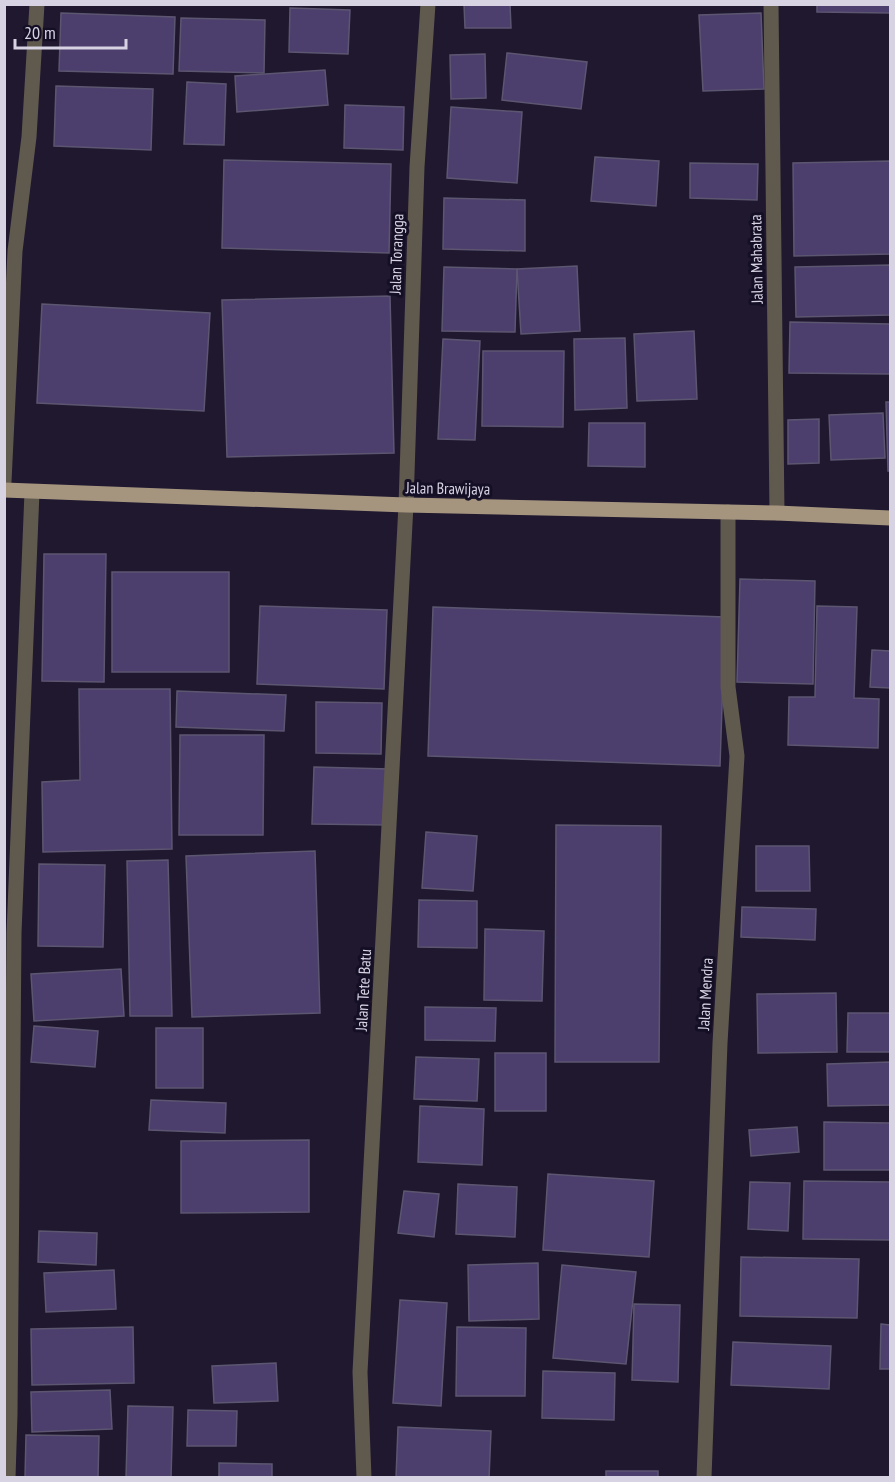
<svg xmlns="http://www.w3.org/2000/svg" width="895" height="1482" font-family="'PT Sans Narrow',sans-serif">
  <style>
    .building { fill: #4c3e6d; stroke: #5d5671; stroke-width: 1.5 }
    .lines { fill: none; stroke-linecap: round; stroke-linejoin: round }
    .street { stroke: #60594e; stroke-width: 15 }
    .primary { stroke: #a5957f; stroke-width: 15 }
    .labels { text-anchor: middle; stroke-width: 6; stroke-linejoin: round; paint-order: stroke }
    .street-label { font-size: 16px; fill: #d7d3e3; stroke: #150f25 }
  </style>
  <rect width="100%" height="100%" fill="#1f182f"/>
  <!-- building -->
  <g class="building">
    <path d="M464,4H510L511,28H465Z"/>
    <path d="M817,4H890V13L817,12Z"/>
    <path d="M290,8L350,10L348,54L289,52Z"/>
    <path d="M61,13L175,17L173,74L59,71Z"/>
    <path d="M761,13L764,89L703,91L699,15Z"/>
    <path d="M181,18L265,20L264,73L179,71Z"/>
    <path d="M507,53L587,62L581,109L502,100Z"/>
    <path d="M485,54L486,98L451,99L450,55Z"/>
    <path d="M325,70L328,105L237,112L235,76Z"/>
    <path d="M187,82L226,84L224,145L184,144Z"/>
    <path d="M56,86L153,89L151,150L54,146Z"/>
    <path d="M345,105L404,107L403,150L344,148Z"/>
    <path d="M451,107L522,112L517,183L447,178Z"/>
    <path d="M595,157L659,161L656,206L591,201Z"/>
    <path d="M224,160L391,164L389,253L222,248Z"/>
    <path d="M890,161V254L794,256L793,163Z"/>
    <path d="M690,163L758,164L757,200L690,198Z"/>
    <path d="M444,198L525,200V251L443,249Z"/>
    <path d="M890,265V315L796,317L795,267Z"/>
    <path d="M577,266L580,331L521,334L517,269Z"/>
    <path d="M444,267L517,269L515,332L442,331Z"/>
    <path d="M390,296L394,453L227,457L222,300Z"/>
    <path d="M42,304L210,313L204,411L37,403Z"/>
    <path d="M790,322L890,324V374L789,373Z"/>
    <path d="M694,331L697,399L637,401L634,334Z"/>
    <path d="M625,338L627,408L575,410L574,339Z"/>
    <path d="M443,339L480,341L475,440L438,439Z"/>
    <path d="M483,351H564L563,427L482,426Z"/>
    <path d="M886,402H890V471H888Z"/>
    <path d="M883,413L885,458L831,460L829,415Z"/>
    <path d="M819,419V463L788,464V420Z"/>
    <path d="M589,423H645V467L588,466Z"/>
    <path d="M44,554H106L104,682L42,681Z"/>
    <rect x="112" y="572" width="117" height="100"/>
    <path d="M740,579L815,581L813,684L737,682Z"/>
    <path d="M260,606L387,610L384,689L257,684Z"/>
    <path d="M817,606L857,607L854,698L879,699L878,748L788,745L789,697H815Z"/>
    <path d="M433,607L725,617L720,766L428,756Z"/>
    <path d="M872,650L890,651V688L870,687Z"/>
    <path d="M79,689H170L172,849L43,852L42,782L80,780Z"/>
    <path d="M177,691L286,695L284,731L176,727Z"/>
    <path d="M316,702L382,703L381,754L316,753Z"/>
    <path d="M180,735H264L263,835H179Z"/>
    <path d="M314,767L389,769L387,825L312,824Z"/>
    <path d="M556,825L661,826L659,1062H555Z"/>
    <path d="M426,832L477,836L473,891L422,888Z"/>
    <path d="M756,846H809L810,891H756Z"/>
    <path d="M315,851L320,1013L192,1017L186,856Z"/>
    <path d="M168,860L172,1016H130L127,861Z"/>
    <path d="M39,864L105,865L103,947L38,946Z"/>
    <path d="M419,900L477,901V948L418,947Z"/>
    <path d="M742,907L816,909L815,940L741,937Z"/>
    <path d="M485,929L544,931L542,1001L484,1000Z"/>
    <path d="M121,969L124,1016L34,1021L31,974Z"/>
    <path d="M836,993L837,1052L758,1053L757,994Z"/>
    <path d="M425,1007L496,1008L495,1041L425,1040Z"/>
    <path d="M848,1013H890V1052H847Z"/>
    <path d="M34,1026L98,1031L95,1067L31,1062Z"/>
    <rect x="156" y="1028" width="47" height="60"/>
    <rect x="495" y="1053" width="51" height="58"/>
    <path d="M416,1057L479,1059L477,1101L414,1099Z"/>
    <path d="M890,1062V1105L828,1106L827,1064Z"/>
    <path d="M151,1100L226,1103L225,1133L149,1130Z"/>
    <path d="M420,1106L484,1109L482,1165L418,1162Z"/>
    <path d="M824,1122L890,1123V1170H824Z"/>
    <path d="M797,1127L799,1152L751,1156L749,1130Z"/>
    <path d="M309,1140V1212L181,1213V1141Z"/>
    <path d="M548,1174L654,1181L649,1257L543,1250Z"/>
    <path d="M804,1181L890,1182V1240L803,1239Z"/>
    <path d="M750,1182L790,1183L788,1231L748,1229Z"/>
    <path d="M458,1184L517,1187L515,1237L456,1234Z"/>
    <path d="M404,1191L439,1194L434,1237L398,1233Z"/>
    <path d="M39,1231L97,1233L96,1265L38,1262Z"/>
    <path d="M741,1257L859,1259L857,1318L740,1316Z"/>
    <path d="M538,1263L539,1319L469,1321L468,1265Z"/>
    <path d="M562,1265L636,1272L626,1364L553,1358Z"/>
    <path d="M114,1270L116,1309L46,1312L44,1273Z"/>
    <path d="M400,1300L447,1303L441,1406L393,1403Z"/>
    <path d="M634,1304L680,1305L678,1382L632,1380Z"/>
    <path d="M881,1324L890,1325V1369H880Z"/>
    <path d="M133,1327L134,1383L32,1385L31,1329Z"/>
    <path d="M457,1327L526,1328L525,1396H456Z"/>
    <path d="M733,1342L831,1346L829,1389L731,1385Z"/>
    <path d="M276,1363L278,1401L214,1403L212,1366Z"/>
    <path d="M543,1371L615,1373L614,1420L542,1418Z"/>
    <path d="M110,1390L112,1429L32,1432L31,1392Z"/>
    <path d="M128,1406L173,1407L171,1478H126Z"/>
    <path d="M188,1410L237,1411L236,1446H187Z"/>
    <path d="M398,1427L491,1431L489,1478H396Z"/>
    <path d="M26,1435L99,1436L98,1478H25Z"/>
    <path d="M219,1463L272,1464V1478H219Z"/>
    <rect x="606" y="1471" width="52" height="7"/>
  </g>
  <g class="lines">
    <!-- street -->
    <g class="street">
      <path d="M771,4L777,513"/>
      <path d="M4,482L15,251L29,137L37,4"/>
      <path d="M8,1478L10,1414L14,933L32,492"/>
      <path d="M364,1478L360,1372L406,505L417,167L428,4"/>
      <path d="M704,1478L720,1043L737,756L728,687V512"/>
    </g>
    <!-- primary -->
    <path class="primary" d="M4,490L406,505L777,513L890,518"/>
  </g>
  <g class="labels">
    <!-- street labels -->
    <g class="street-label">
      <text transform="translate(396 254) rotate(-88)" y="6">Jalan Torangga</text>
      <text transform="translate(756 259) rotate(-91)" y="6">Jalan Mahabrata</text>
      <text transform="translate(448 488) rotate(1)" y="6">Jalan Brawijaya</text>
      <text transform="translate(363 990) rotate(-87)" y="6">Jalan Tete Batu</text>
      <text transform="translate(705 994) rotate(-87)" y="6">Jalan Mendra</text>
    </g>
  </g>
  <!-- border -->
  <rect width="895" height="1482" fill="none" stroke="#d7d3e3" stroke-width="12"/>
  <!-- scale -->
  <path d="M15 39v9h111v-9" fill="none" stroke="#d7d3e3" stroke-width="3"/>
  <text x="24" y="39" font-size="18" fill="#d7d3e3" stroke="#150f25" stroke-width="4.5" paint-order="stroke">20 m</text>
</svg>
